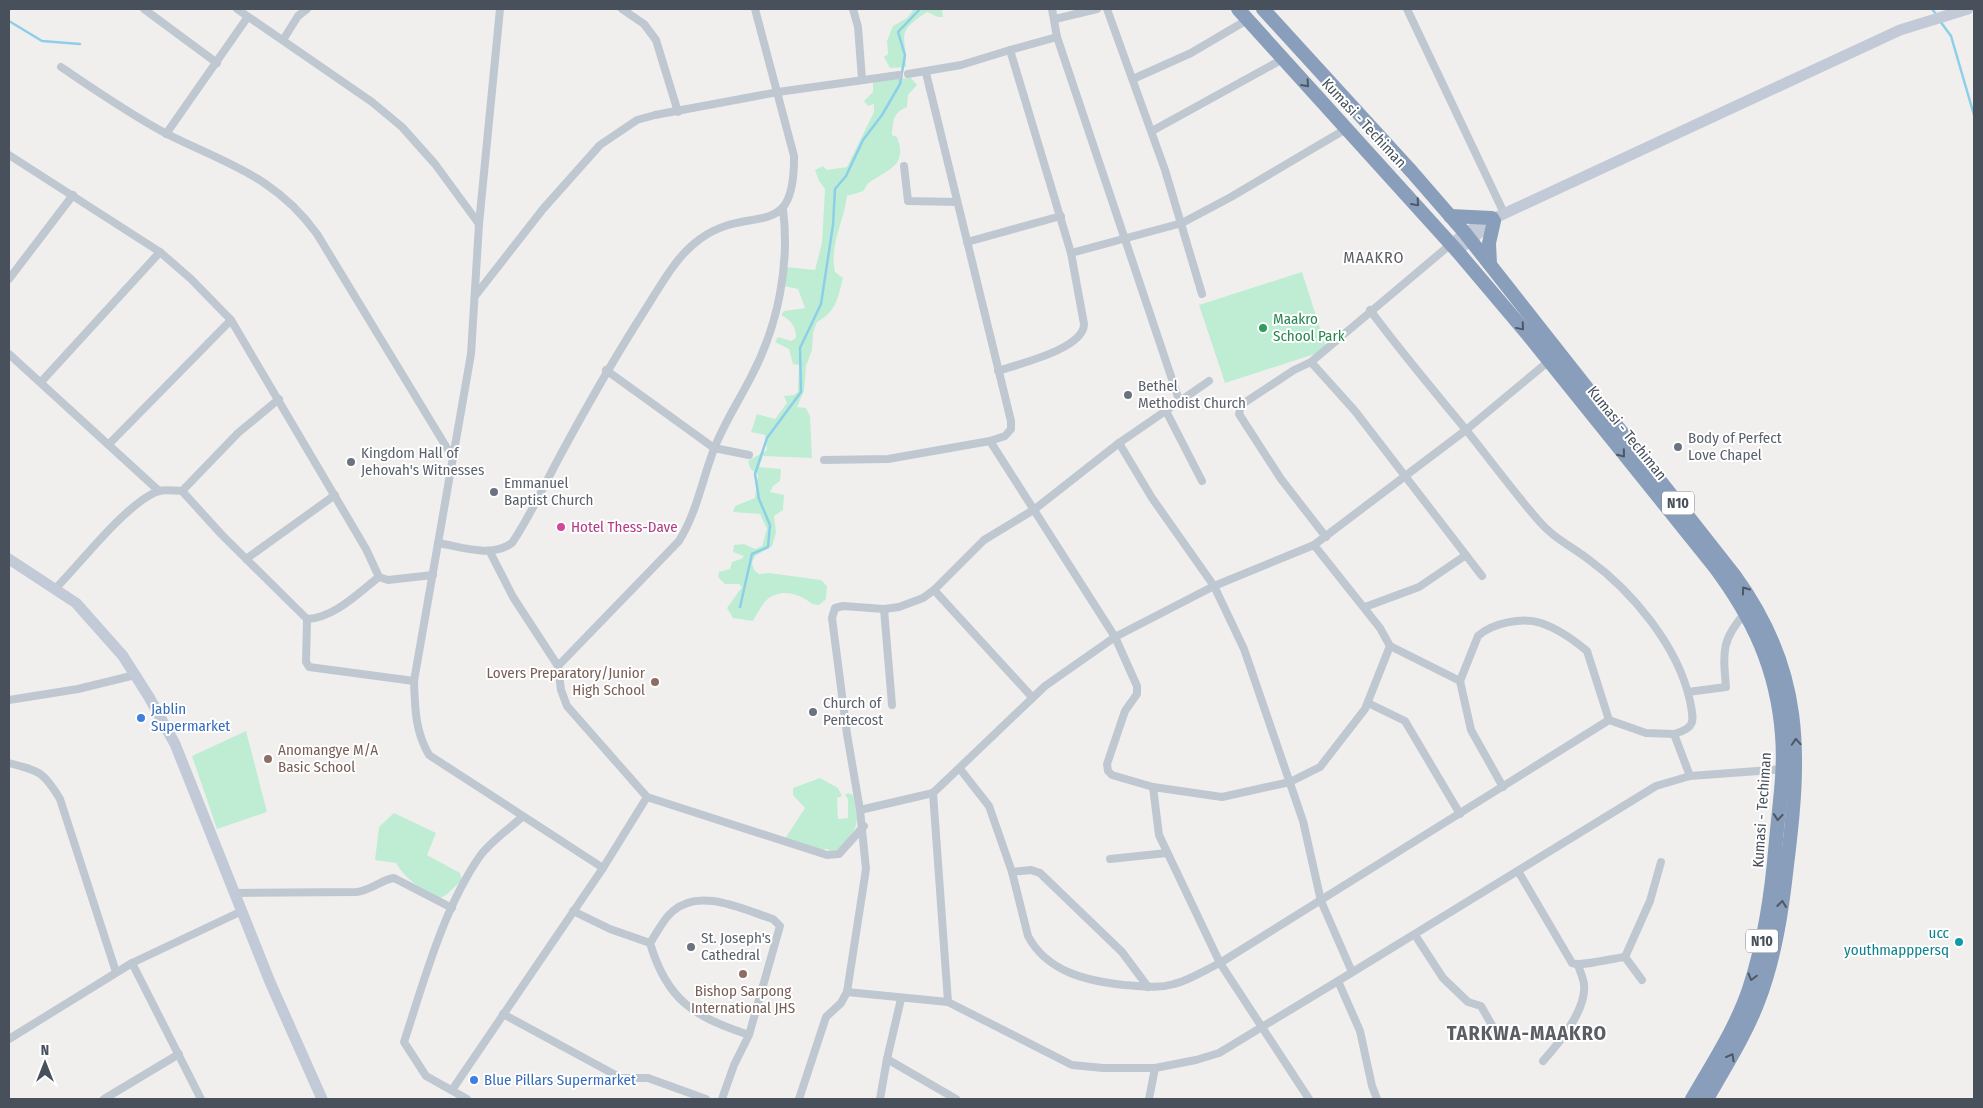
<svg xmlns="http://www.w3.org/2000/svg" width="1983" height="1108" font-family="'Fira Sans Condensed',sans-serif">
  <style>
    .green { fill: #beedd4 }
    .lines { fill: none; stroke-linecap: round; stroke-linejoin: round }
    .stream { stroke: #8dcfe8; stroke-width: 2.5 }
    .street { stroke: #bfc8d0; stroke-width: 8 }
    .secondary { stroke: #c2cad7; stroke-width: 11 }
    .highway { stroke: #889ebb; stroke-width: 14 }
    .oneway { stroke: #4e5865 }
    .leisure-dot { fill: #2e9e5b; stroke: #fff; stroke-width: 2 }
    .worship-dot { fill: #6b7280; stroke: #fff; stroke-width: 2 }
    .hotel-dot { fill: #d1479c; stroke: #fff; stroke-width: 2 }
    .education-dot { fill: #8d6e63; stroke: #fff; stroke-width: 2 }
    .shop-dot { fill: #3f7fe0; stroke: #fff; stroke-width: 2 }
    .culture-dot { fill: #0f9aa8; stroke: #fff; stroke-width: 2 }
    .labels { text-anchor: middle; stroke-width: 4; stroke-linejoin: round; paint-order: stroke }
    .shield { fill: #fff; stroke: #7e848c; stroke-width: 1 }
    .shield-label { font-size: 14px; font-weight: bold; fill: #47505b }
    .street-label { font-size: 15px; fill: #47505b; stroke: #fff }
    .leisure-label { font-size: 15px; fill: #27864d; stroke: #fff; text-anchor: start }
    .worship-label { font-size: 15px; fill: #5b616d; stroke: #fff; text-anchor: start }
    .hotel-label { font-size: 15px; fill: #b23c85; stroke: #fff; text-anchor: start }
    .education-label { font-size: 15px; fill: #785e54; stroke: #fff; text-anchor: end }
    .shop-label { font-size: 15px; fill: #366cbe; stroke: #fff; text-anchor: start }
    .culture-label { font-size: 15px; fill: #0d838f; stroke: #fff; text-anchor: end }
    .neighbourhood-label { font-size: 16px; letter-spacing: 1px; fill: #5b5e63; stroke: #fff }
    .district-label { font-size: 20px; font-weight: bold; letter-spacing: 1px; fill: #5b5e63; stroke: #fff }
  </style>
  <rect width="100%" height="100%" fill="#f1efee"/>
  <!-- green -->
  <g class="green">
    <path d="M914,9H942L943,17H938L927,12C894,34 907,32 906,67L890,68L884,57L888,54L887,41L893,26L907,18Z"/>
    <path d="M911,78L917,85L908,95L907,107C893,113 893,121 892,135L897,137C908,165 889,169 870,182C866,184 866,188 863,191C859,193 852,194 847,196C844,222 829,245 835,272L843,278C838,298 836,312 817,322L813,333L812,350L806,366L804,391L797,407L806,408L810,416L812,458L763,456L759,467L781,469L780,481L773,486L770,492L784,495L783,510L774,516L776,533L772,546L755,556L752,563L754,570L759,574L769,573L821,580L827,586L826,599L819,605L812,604C801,595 784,588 769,598C763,602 757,614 753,621L733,618L727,608L742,587L739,584H725L718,577L719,572L730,569L732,562L741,559L744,556L733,552L734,545L744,544L755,549L762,546L767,529L760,514L733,512L735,506L755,498L758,475L750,468L748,461L767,450L765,435L751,432L757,414L775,419L787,403L784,396L794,395L798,392L799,365L793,364L789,349L775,342L778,337L791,341L796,338C796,327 791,320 781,315L784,311L805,308L798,289L784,286L786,267L815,270L822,243L825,189L819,181L815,170L823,166L827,170L847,167L874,112V104L868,106L864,101L873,92V80Z"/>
    <path d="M1302,272L1327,350L1225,383L1199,305Z"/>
    <path d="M246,731L267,812L217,829L192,756Z"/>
    <path d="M820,778L838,788L842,796L837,798L838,819L848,818V799L845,795L848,793L853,795C860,826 859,827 838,850L832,851L826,849L817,851L785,839L805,808L793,795V788Z"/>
    <path d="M394,813L436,833L427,855L460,873L462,880L446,895L440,898C423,891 405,879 396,863L375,860L379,827Z"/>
  </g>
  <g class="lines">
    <!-- stream -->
    <g class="stream">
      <path d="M1932,9L1936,14"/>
      <path d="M9,21L42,41L80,44"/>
      <path d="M1940,21L1951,36L1974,115"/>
      <path d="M740,607L752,554L768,547L770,525L759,499L755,474L767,438L801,392L800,348L821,304L833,225L835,189L846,176L863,140L882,115L900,84L905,55L898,32L920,9"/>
    </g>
    <!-- street -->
    <g class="street">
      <path d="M144,9L217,63"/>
      <path d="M237,9L372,102L402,127L435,164L479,224"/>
      <path d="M500,9L479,224L471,354L414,681C415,708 415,731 429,755L603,868"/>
      <path d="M622,9L644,24L656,40L678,112"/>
      <path d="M853,9L858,27L862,79"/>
      <path d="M1052,9L1057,37L1179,400"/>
      <path d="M1107,9L1165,170L1202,294"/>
      <path d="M1407,9L1504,213"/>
      <path d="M1055,19L1097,9"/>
      <path d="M1057,37L1010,50L1071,253L1182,223L1231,197L1346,129"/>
      <path d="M283,40L298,16L307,9"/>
      <path d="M61,67C95,90 131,115 167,134C227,164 275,176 317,234L453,458"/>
      <path d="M908,74L961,65L1010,50"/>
      <path d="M1133,79L1191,53L1247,20"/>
      <path d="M1152,131L1283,59"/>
      <path d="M166,134L247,18"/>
      <path d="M9,155L160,252L191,279L231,320L366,549L379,577L388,580L433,575"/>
      <path d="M904,166L908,201L957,202"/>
      <path d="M967,242L1061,216"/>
      <path d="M9,279L73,195"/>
      <path d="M475,296L543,209L600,145L637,120L655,115L778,92L899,75"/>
      <path d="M1370,310C1401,352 1434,391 1467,431C1491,461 1513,491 1538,520C1552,537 1571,546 1588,559C1632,591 1678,646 1690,701C1694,721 1696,728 1674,734"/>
      <path d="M9,354L159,491"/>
      <path d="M1311,362L1451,244"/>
      <path d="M606,370L714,448L749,455"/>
      <path d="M998,371C1018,364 1084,349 1084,324L1071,253"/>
      <path d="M41,382L160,252"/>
      <path d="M1166,411L1202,481"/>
      <path d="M990,441L1115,637L1137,686V694L1125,711L1107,764L1108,771L1112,775L1153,787L1222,797L1290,782L1320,767L1365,709L1390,646"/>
      <path d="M1119,443L1152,498L1214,586L1244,649L1303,821L1321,901L1352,972"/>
      <path d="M109,444L231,320"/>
      <path d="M824,460L888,459L990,441L1005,436L1011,429V421L926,73"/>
      <path d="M182,491L222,535L307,619C334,618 358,593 379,577"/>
      <path d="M1326,537L1281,479L1239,414L1241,405L1294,370L1311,362L1355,411L1482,576"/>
      <path d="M438,543C463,547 490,558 512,543C531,515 545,483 561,454C588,404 615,357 645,310C661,285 676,256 700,239C751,202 795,245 794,156L755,9"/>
      <path d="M1314,545L1380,628L1390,646L1460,681L1471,730L1503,787"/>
      <path d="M490,552L513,597L558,666L561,690L567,706L647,797L827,855L839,854L864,826"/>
      <path d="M246,559L335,495"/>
      <path d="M56,588C80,564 128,501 159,491C165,489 175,491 182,491L238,433L279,399"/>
      <path d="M934,590L1032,697"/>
      <path d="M1365,607L1419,587L1466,555"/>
      <path d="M884,609L892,705"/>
      <path d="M307,619L306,662L309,667L414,681"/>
      <path d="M558,666L679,541C697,512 702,480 714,449C724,423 740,399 752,375C778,325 790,265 783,209"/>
      <path d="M1460,681L1478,636C1492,623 1522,617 1541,623C1556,628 1575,641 1587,651L1609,720"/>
      <path d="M1688,692L1726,687C1723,651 1721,640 1746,612"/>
      <path d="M9,700L78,689L135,675"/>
      <path d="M1368,703L1405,721L1460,814"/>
      <path d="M9,763C39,771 43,771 60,799L116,972"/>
      <path d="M960,769L989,806L1012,872L1028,936C1047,972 1087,981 1124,985C1141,986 1157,989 1174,984C1190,980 1205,970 1220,963L1609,720L1646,733L1674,734L1690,776"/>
      <path d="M1153,787L1159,835L1220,963L1309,1099"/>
      <path d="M933,793L948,1002"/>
      <path d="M860,810L847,734L832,618L835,608L843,606L884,609L899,607L923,598L934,590L984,540L1035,509L1119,443L1209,381"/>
      <path d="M1110,859L1167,853"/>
      <path d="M1518,871L1572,963C1581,967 1613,958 1625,957"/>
      <path d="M1012,872L1031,870L1040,873L1122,952L1148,987"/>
      <path d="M234,893L356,892C371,891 380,880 394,878L452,908"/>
      <path d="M573,911L610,929L650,943"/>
      <path d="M1415,935L1443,978L1468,1002L1481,1006L1497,1034"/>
      <path d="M132,963L201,1099"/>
      <path d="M1642,980L1625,957L1650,901L1661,862"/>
      <path d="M1338,981L1360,1031L1372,1086L1377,1099"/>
      <path d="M847,992L948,1002L1072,1065L1103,1068H1155L1196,1060L1219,1053L1338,981L1656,786L1690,776L1785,769"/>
      <path d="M503,1014L621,1078H648L706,1099"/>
      <path d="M9,1039L132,963L242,911"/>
      <path d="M887,1059L956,1099"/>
      <path d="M1543,1061C1559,1043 1587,1010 1584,984C1583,978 1580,971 1578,965"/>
      <path d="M452,1090L603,868L647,797"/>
      <path d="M104,1099L179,1054"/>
      <path d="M467,1099L426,1076L404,1042C424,981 443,909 480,856C491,841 509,829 522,817"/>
      <path d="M722,1099L734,1065L749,1035L780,926L773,919C744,910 700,887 673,911C663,919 657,933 650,943C667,1001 695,1017 749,1035"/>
      <path d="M799,1099L826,1017L841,1003L847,992L866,869L860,810L933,793L1045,686L1115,637L1214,586L1314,545L1466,430L1549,361"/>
      <path d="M880,1099L887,1059L901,999"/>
      <path d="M1149,1099L1155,1068"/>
    </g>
    <!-- secondary -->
    <g class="secondary">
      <path d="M1451,244L1483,221L1497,217L1900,30L1968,9"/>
      <path d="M1457,251L1490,224"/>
      <path d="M9,559L76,603L123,656L149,697L175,744L270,982L322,1099"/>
    </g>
    <!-- highway -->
    <g class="highway">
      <path d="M1238,9L1458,252L1529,336L1714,566C1753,618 1777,669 1782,735C1785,770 1779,806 1776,840C1772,891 1765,941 1749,989C1736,1028 1712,1064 1692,1099"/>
      <path d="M1263,9L1412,172L1465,233L1735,576C1804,671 1801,754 1787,865C1782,911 1775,958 1758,1002C1745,1036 1725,1067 1707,1099"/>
      <path d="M1450,216L1492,218"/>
      <path d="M1490,264L1489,243L1494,221"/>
    </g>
  </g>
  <!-- one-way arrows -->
  <defs><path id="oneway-chevron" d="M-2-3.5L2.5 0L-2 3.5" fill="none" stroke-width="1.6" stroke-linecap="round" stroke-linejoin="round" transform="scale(1.25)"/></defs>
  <g class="oneway">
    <use href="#oneway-chevron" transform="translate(1306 84) rotate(48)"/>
    <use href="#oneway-chevron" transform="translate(1416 203) rotate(49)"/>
    <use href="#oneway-chevron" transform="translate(1521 327) rotate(50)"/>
    <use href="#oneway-chevron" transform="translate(1622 454) rotate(51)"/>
    <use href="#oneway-chevron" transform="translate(1745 590) rotate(-126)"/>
    <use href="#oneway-chevron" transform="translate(1796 742) rotate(-94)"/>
    <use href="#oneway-chevron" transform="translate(1778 817) rotate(95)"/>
    <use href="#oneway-chevron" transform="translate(1782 904) rotate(-83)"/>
    <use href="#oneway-chevron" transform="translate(1752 977) rotate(105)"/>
    <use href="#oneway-chevron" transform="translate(1731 1057) rotate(-61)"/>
  </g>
  <!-- markers -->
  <circle class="leisure-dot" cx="1263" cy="328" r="5"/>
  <g class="worship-dot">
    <circle cx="1128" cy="395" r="5"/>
    <circle cx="1678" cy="447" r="5"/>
    <circle cx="351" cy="462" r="5"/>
    <circle cx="494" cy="492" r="5"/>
    <circle cx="813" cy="712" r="5"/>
    <circle cx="691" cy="947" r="5"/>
  </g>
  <circle class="hotel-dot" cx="561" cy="527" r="5"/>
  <g class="education-dot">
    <circle cx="655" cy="682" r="5"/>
    <circle cx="268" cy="759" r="5"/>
    <circle cx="743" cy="974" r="5"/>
  </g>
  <g class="shop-dot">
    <circle cx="141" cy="718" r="5"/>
    <circle cx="474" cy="1080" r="5"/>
  </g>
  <circle class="culture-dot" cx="1959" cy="942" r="5"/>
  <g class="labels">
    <!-- shield labels -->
    <g class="shield">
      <rect x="1662" y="491.5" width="32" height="23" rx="4"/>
      <rect x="1746" y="929.5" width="32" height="23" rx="4"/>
    </g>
    <g class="shield-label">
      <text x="1678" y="508">N10</text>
      <text x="1762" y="946">N10</text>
    </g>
    <!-- street labels -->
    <g class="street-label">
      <text transform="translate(1364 123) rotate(47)" y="5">Kumasi - Techiman</text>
      <text transform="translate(1627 433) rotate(51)" y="5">Kumasi - Techiman</text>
      <text transform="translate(1762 810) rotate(-86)" y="5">Kumasi - Techiman</text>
    </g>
    <!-- leisure labels -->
    <g class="leisure-label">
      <text x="1273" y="324">Maakro<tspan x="1273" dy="17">School Park</tspan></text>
    </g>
    <!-- worship labels -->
    <g class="worship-label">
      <text x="1138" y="391">Bethel<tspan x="1138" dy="17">Methodist Church</tspan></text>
      <text x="1688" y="443">Body of Perfect<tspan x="1688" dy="17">Love Chapel</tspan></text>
      <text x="361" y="458">Kingdom Hall of<tspan x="361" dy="17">Jehovah's Witnesses</tspan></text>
      <text x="504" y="488">Emmanuel<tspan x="504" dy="17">Baptist Church</tspan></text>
      <text x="823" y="708">Church of<tspan x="823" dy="17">Pentecost</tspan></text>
      <text x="701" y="943">St. Joseph's<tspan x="701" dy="17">Cathedral</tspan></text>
    </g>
    <!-- hotel labels -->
    <g class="hotel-label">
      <text x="571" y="532">Hotel Thess-Dave</text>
    </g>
    <!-- education labels -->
    <g class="education-label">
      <text x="645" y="678">Lovers Preparatory/Junior<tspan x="645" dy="17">High School</tspan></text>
      <text x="278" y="755" text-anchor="start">Anomangye M/A<tspan x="278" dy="17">Basic School</tspan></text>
      <text x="743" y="996" text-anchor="middle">Bishop Sarpong<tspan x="743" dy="17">International JHS</tspan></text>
    </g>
    <!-- shop labels -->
    <g class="shop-label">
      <text x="151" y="714">Jablin<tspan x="151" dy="17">Supermarket</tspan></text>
      <text x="484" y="1085">Blue Pillars Supermarket</text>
    </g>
    <!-- culture labels -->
    <g class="culture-label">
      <text x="1949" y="938">ucc<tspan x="1949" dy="17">youthmapppersq</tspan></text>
    </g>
    <!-- neighbourhood labels -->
    <g class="neighbourhood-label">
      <text x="1374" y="263">MAAKRO</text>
    </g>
    <!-- district labels -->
    <g class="district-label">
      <text x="1527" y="1040">TARKWA-MAAKRO</text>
    </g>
  </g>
  <!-- border -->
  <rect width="1983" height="1108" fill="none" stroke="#47505b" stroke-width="20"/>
  <!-- north arrow -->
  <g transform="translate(45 1063)" stroke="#ffffff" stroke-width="4" paint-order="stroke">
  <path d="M0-4L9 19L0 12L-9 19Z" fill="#47505b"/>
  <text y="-8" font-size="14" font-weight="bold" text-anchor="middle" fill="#47505b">N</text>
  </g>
</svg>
